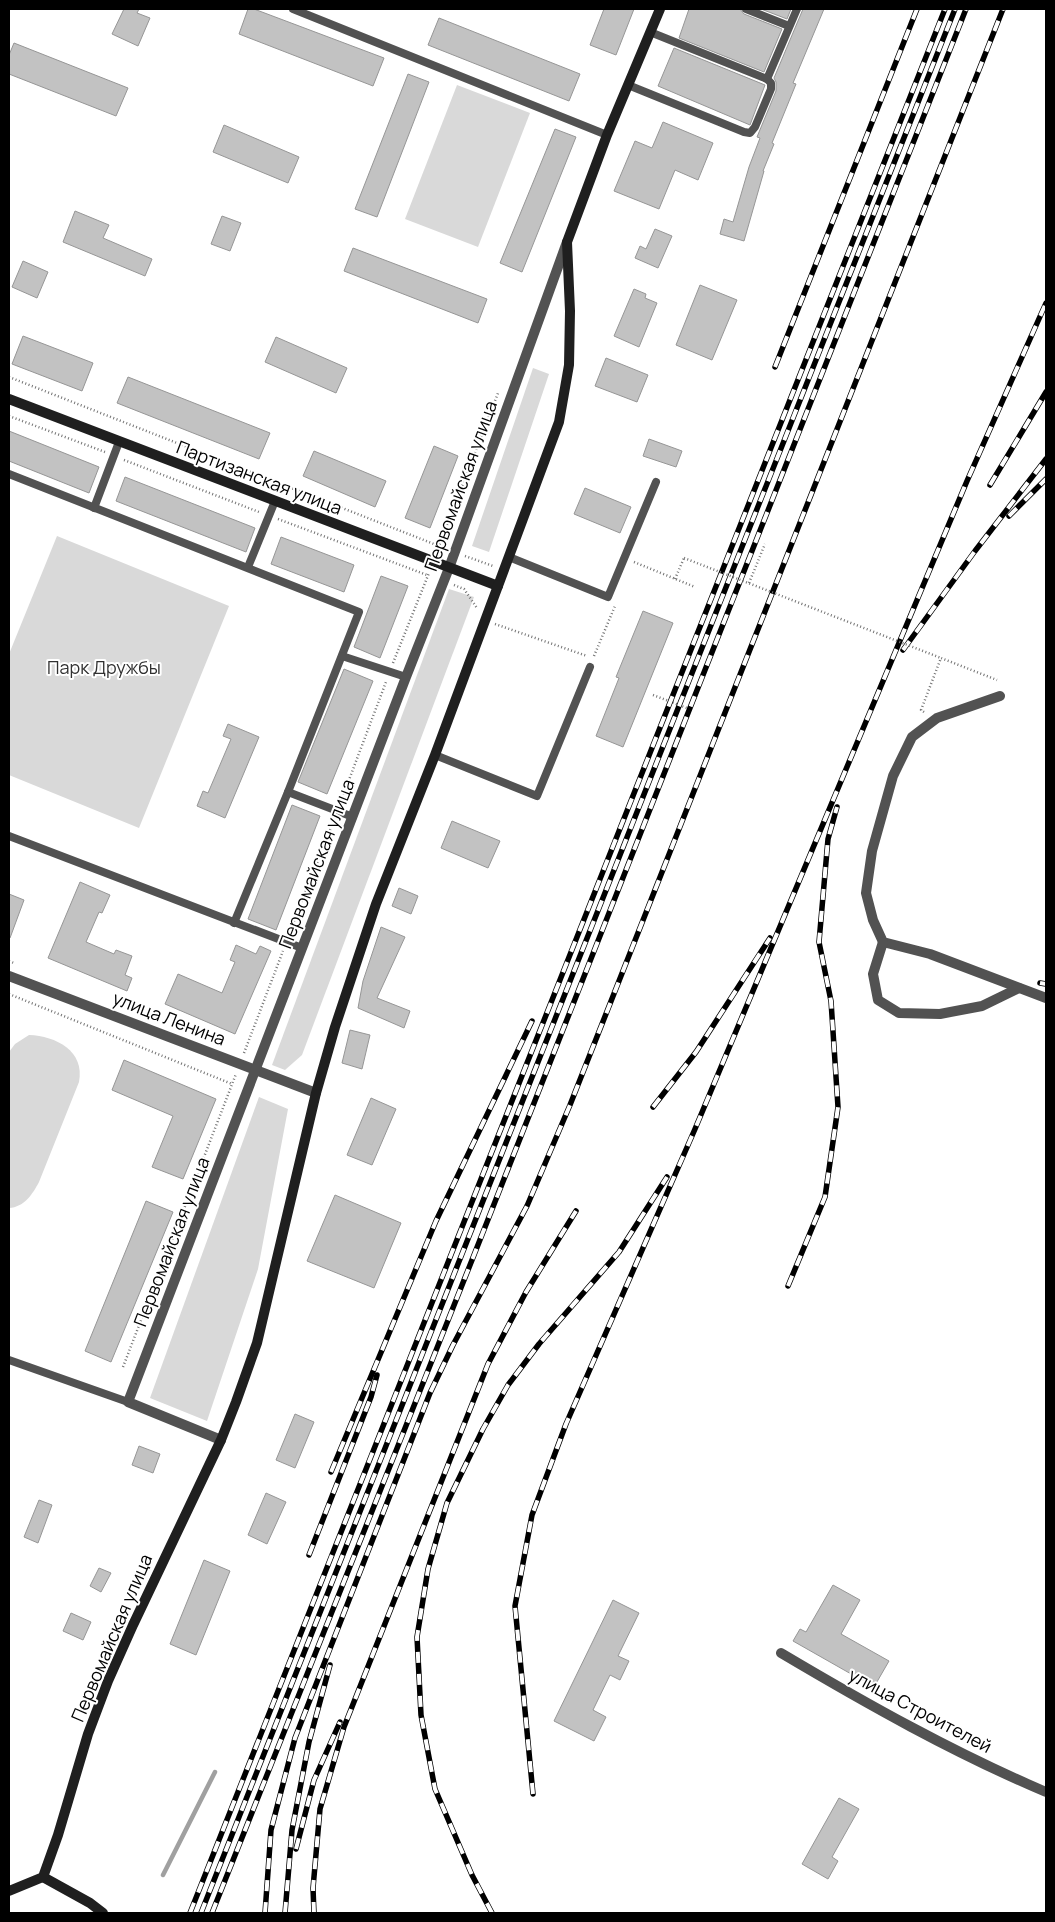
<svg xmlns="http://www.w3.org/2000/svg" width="1055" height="1922" font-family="Manrope,sans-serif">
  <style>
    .green { fill: #d9d9d9 }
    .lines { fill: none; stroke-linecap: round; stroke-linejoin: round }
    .stream { stroke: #a0a0a0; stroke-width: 4.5 }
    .building { fill: #c2c2c2; stroke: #969696 }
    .path { stroke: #747474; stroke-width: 2.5; stroke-dasharray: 1 2.5; stroke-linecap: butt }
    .lane { stroke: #525252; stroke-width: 8 }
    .street { stroke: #525252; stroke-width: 10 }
    .secondary { stroke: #1f1f1f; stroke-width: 10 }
    .rail-casing { stroke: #000; stroke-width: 5.5 }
    .rail { stroke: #fff; stroke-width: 4; stroke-dasharray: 11; stroke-linecap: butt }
    .path-bridge { stroke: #747474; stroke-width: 2.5; stroke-dasharray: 1 2.5; stroke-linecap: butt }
    .labels { text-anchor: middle; stroke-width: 4; stroke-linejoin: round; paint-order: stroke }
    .street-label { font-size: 18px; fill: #000; stroke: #fff }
    .park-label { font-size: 18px; fill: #303030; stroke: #fff }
  </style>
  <rect width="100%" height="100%" fill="#fff"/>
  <!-- green -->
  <g class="green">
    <path d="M457,85L530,113L478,247L405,219Z"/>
    <path d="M533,368L549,374L489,552L472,546Z"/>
    <path d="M57,536L229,606L139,828L9,775V654Z"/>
    <path d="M449,589L474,597L302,1055L285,1070L272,1065Z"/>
    <path d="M29,1035C56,1036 85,1051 79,1082L39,1182C32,1195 24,1207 9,1208V1052L15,1044Z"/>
    <path d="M259,1097L288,1109L258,1269L207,1421L150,1398Z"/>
  </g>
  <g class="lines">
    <!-- stream -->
    <path class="stream" d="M163,1875L215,1772"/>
  </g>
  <!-- building -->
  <g class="building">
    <path d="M124,9H139L137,13L150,18L138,46L112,34Z"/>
    <path d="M248,9H254L384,58L373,86L239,34Z"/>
    <path d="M604,9H634L616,55L590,45Z"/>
    <path d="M689,9H740L744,14L782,29L764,72L679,38Z"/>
    <path d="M761,9H791L787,19Z"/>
    <path d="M803,9H824L793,83L796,84L772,143L774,144L763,171H764L744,241L720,234L724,219L733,222L749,167L760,138L757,137L776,91V82L774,78Z"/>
    <path d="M439,18L580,74L569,101L428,45Z"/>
    <path d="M14,43L128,88L116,116L9,74V55Z"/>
    <path d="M674,48L765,85L750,125L658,86Z"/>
    <path d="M408,74L429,82L377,217L355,209Z"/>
    <path d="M663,122L713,143L698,180L675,170L659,209L614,191L635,141L652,148Z"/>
    <path d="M224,125L299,157L288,183L213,152Z"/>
    <path d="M555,129L576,137L522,272L500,263Z"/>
    <path d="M75,211L109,225L103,238L152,259L145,276L63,242Z"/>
    <path d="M222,216L241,223L230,251L211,244Z"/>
    <path d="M655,229L672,236L658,268L635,258L640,246L646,249Z"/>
    <path d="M353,248L487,299L478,323L344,271Z"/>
    <path d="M23,261L48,272L37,298L12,287Z"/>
    <path d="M700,285L737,300L712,360L676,345Z"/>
    <path d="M634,289L646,294L645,298L657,303L639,347L614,336Z"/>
    <path d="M23,336L93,363L82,391L12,364Z"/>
    <path d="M276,337L347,368L336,393L265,362Z"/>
    <path d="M606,358L648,375L637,402L595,386Z"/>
    <path d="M128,377L270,433L259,459L117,403Z"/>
    <path d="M9,431L99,467L89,493L9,461Z"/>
    <path d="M649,439L682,451L676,467L643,456Z"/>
    <path d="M434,446L458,456L430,528L405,518Z"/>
    <path d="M314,451L386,481L375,507L303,476Z"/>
    <path d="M125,477L255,528L246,552L116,501Z"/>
    <path d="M585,488L631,507L620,533L574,514Z"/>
    <path d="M281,537L354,565L344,592L271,564Z"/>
    <path d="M381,576L408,586L380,658L354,647Z"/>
    <path d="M643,611L673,623L623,747L596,736L619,678L616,677Z"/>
    <path d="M344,669L373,681L327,794L298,782Z"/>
    <path d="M228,724L259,737L225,818L197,806L203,791L208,793L231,739L223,736Z"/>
    <path d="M292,805L320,816L276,930L248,919Z"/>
    <path d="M452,821L500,841L488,868L441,848Z"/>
    <path d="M80,882L110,895L102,913L99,912L86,942L114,954L116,950L132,956L125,975L132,978L127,991L48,958Z"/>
    <path d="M399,888L418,896L411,914L392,906Z"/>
    <path d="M9,894L24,900L10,938L9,937Z"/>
    <path d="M381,927L405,937L377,998L410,1011L404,1028L358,1008L363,981Z"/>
    <path d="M236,945L256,954L260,946L271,951L235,1034L165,1004L178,974L222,993L235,962L230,960Z"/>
    <path d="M350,1030L370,1035L362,1069L342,1063Z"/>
    <path d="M124,1060L216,1099L183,1179L152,1167L173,1116L112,1090Z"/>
    <path d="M371,1098L396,1109L372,1165L347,1155Z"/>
    <path d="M335,1195L401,1223L374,1288L307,1261Z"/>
    <path d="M146,1201L173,1212L111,1362L85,1351Z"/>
    <path d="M295,1414L314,1422L295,1468L276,1460Z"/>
    <path d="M139,1446L160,1454L153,1473L132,1465Z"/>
    <path d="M266,1493L286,1502L267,1544L248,1535Z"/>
    <path d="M39,1500L52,1505L38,1543L24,1537Z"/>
    <path d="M204,1560L230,1571L196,1655L170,1644Z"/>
    <path d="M99,1568L111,1573L101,1592L90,1586Z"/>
    <path d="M833,1585L860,1600L841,1634L889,1661L874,1687L793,1641L800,1629L806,1632Z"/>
    <path d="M613,1600L639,1613L618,1656L629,1661L620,1680L610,1675L593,1710L606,1717L594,1741L554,1721Z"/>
    <path d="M71,1613L91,1622L83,1640L63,1631Z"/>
    <path d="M839,1798L859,1809L832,1857L838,1861L828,1879L802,1864Z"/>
  </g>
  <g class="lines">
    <!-- path -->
    <g class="path">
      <path d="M9,377L439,546"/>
      <path d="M9,416L105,452"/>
      <path d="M124,460L259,512"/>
      <path d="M278,519L427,575"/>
      <path d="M437,551L498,393"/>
      <path d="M465,556L493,566"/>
      <path d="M634,562L695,587"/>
      <path d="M675,579L684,558"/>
      <path d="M749,583L765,544"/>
      <path d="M454,585L464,589L477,608"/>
      <path d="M495,624L587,656"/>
      <path d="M594,656L615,606"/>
      <path d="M393,663L429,573"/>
      <path d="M653,695L692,710"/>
      <path d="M924,712L921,710L941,658L997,680"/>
      <path d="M341,801L386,682"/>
      <path d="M290,931L334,820"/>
      <path d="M9,961L14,963"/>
      <path d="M9,994L232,1084"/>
      <path d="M244,1053L283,951"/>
      <path d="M123,1367L236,1074"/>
    </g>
    <!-- lane -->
    <g class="lane">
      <path d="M293,9L607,135"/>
      <path d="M746,9L789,26"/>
      <path d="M767,79L797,9"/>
      <path d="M628,85L744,132L750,133L755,127L771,89V83L767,79L650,32"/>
      <path d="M9,474L359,612L288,792L234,923"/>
      <path d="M94,508L119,442"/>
      <path d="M509,557L608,597L656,482"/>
      <path d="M248,567L275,501"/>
      <path d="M342,656L406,677"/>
      <path d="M435,755L537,796L590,667"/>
      <path d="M288,792L353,817"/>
      <path d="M9,836L302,948"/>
      <path d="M9,1360L128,1402"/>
    </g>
    <!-- street -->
    <g class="street">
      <path d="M1000,696L937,718L912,737L893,776L872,851L866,893L873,920L883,942L930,954L1046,998"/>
      <path d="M883,942L873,974L878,1000L899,1013L940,1014L982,1006L1019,988"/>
      <path d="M9,976L316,1093"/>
      <path d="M221,1440L128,1402L406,677L449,568L567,242"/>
      <path d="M781,1653C867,1704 954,1753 1046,1792"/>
    </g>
    <!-- secondary -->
    <g class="secondary">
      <path d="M9,399L498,586"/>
      <path d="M43,1877L90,1903L103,1913"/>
      <path d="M9,1891L43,1877L58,1835L88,1734L108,1681L133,1625L221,1440L236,1402L257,1343L316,1093L335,1027L376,904L435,755L559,422L569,365L570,311L567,242L607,135L660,9"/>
    </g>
    <defs>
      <g id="rail">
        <path d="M775,367L917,9"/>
        <path d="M990,485L1046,392"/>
        <path d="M1009,516L1046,479"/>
        <path d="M903,650L975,551L1046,459"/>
        <path d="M1040,983L1046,984"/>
        <path d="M653,1107L696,1052L770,938"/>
        <path d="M788,1286L825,1197L838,1107L831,1001L819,942L828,839L837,807"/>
        <path d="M331,1472L436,1221L532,1021"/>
        <path d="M309,1555L371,1397L377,1375"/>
        <path d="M533,1794L515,1606L532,1515L566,1424L695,1129L967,481L1046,303"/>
        <path d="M296,1849L314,1780L340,1722"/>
        <path d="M190,1913L945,9"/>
        <path d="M201,1913L955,9"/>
        <path d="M212,1913L474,1255L966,9"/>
        <path d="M265,1913L271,1830L295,1738L430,1393L453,1345L527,1206L570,1105L1003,9"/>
        <path d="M285,1913L292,1830L309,1742L330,1665"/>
        <path d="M314,1913L313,1888L320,1809L344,1727L488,1364L526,1292L576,1211"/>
        <path d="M492,1913L472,1875L435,1789L421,1715L417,1637L428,1569L447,1503L483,1429L508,1385L539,1344L619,1252L667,1177"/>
      </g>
    </defs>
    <!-- rail casing -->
    <use href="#rail" class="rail-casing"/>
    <!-- rail -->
    <use href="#rail" class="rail"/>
    <!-- path-bridge -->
    <path class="path-bridge" d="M684,558L941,658"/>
  </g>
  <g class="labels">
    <!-- street labels -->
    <g class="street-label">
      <text transform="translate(259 478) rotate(21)" y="6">Партизанская улица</text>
      <text transform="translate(461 486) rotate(-70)" y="6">Первомайская улица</text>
      <text transform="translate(317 864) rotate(-69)" y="6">Первомайская улица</text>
      <text transform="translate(169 1019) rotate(21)" y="6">улица Ленина</text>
      <text transform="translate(172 1242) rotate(-69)" y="6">Первомайская улица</text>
      <text transform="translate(112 1638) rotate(-67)" y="6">Первомайская улица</text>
      <text transform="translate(920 1711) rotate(28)" y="6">улица Строителей</text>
    </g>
    <!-- park labels -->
    <g class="park-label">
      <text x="104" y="674">Парк Дружбы</text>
    </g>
  </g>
  <!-- border -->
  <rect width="1055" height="1922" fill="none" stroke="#000000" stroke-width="20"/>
</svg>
